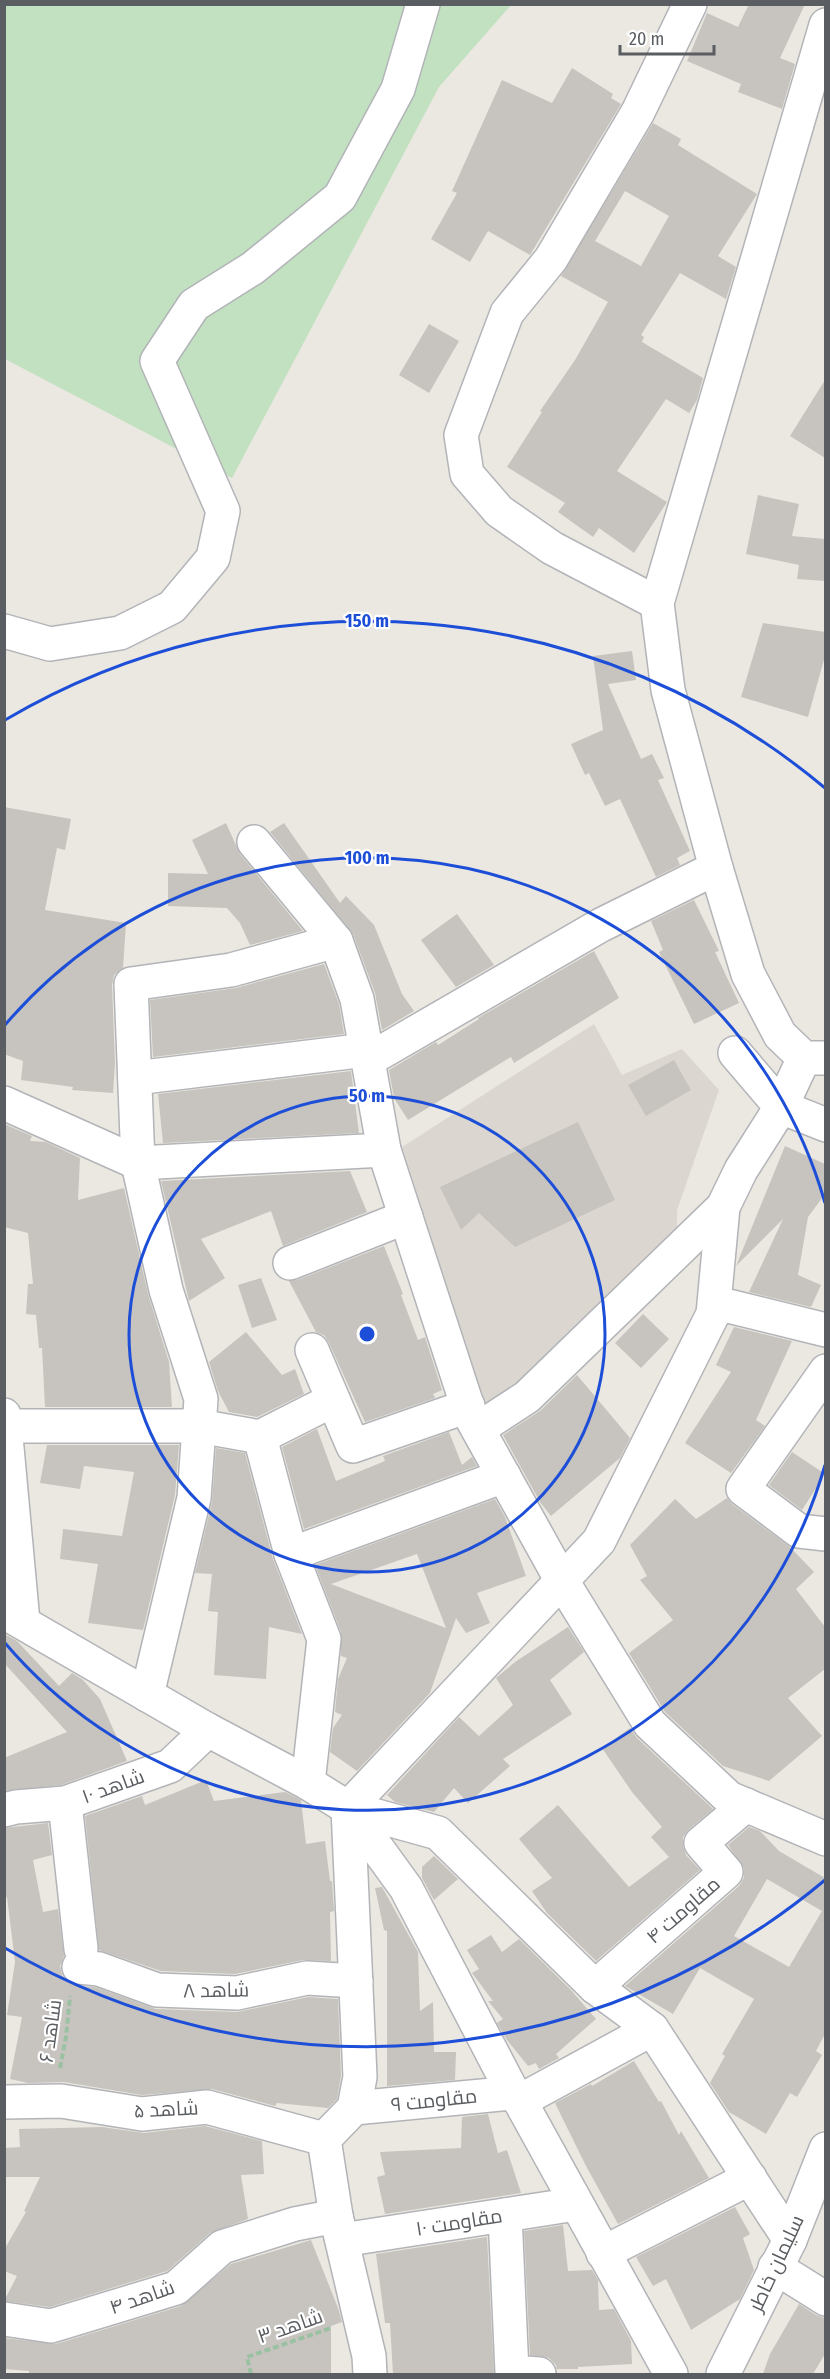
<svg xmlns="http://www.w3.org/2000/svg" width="830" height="2379" font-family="'Fira Sans Condensed',Cairo,sans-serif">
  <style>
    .education { fill: #dbd7d0 }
    .green { fill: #c2e1c0 }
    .building { fill: #c7c3be; fill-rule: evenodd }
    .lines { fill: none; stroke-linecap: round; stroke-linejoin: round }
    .street-casing { stroke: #b2b4b8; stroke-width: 36 }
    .path { stroke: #9ac1a2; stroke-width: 4; stroke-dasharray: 6 3; stroke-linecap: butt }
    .street { stroke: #fff; stroke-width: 33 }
    .ring { fill: none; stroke: #1d4ed8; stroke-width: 3 }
    .labels { text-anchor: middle; stroke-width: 4.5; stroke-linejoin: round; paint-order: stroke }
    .street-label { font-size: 20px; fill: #5a5d61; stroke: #fff }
    .centre { fill: #1d4ed8; stroke: #fff; stroke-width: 3 }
    .ring-label { font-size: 18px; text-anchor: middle; font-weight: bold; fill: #1d4ed8; stroke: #fff; stroke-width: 4.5; stroke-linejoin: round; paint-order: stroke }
  </style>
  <rect width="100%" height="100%" fill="#ebe8e1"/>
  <!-- education -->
  <path class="education" d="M594,1024L622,1075L682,1049L719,1090L677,1210V1239L536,1379L487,1410L402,1147Z"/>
  <!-- green -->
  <path class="green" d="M4,5H511L439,87L232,478L5,359Z"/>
  <!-- building -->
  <g class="building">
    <path d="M749,4H805L780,58L795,64L782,109L738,92L741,84L687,61L707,13L738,27Z"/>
    <path d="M572,68L613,94L611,98L621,104L530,255L488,231L470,262L431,239L457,193L452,191L502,80L552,103Z"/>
    <path d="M653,123L681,139L678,145L757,194L718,256L736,267L726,299L680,273L641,335L644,337L642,342L703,378L697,400L689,413L666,399L617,471L667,502L634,553L599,528L593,537L558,512L565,503L507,467L542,412L540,411L575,360L608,302L561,276ZM625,191L669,216L641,266L595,241Z"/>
    <path d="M429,324L459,341L429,393L399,375Z"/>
    <path d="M825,380V458L790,436Z"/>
    <path d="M758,495L799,504L792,536L825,539V581L797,579L799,565L746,554Z"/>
    <path d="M763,623L825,632V656L808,717L741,697Z"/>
    <path d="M632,651L636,680L608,684L641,759L652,754L664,778L658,780L690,851L677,858L680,865L656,877L620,799L605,806L589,773L585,775L571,744L603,730L593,656Z"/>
    <path d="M4,807L71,819L65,850L57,848L45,910L126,923L123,968L114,975L112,985L115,1063L113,1093L72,1090L73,1087L21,1080L23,1061L4,1054Z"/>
    <path d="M226,823L240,854L303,931L250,945L240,923L227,908L168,906V873L208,874L192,840Z"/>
    <path d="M284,823L340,903L346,896L374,925L402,994L414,1011L382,1030L375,993L353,934L270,832Z"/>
    <path d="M694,900L719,951L715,952L739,1003L694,1024L659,952L663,950L651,921Z"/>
    <path d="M457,914L494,965L456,987L421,940Z"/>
    <path d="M594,951L619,998L514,1063L511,1057L408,1120L394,1098L389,1070L436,1042L438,1045L479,1019L478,1018Z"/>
    <path d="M324,964L339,1004L344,1034L153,1057L150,1000L236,988Z"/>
    <path d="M674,1060L691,1090L646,1116L628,1085Z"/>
    <path d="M351,1071L359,1133L163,1143L158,1094Z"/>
    <path d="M578,1122L615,1200L515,1247L479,1213L461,1230L440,1187Z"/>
    <path d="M4,1124L32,1136L30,1141L46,1142L80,1158L78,1200L124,1188L148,1294L169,1362L172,1407H45L42,1348H39L36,1315L26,1314L28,1284H33L28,1233L4,1227Z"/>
    <path d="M785,1146L825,1164V1194L808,1217L798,1275L821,1285L811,1307L749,1292L783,1219L736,1266Z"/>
    <path d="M350,1171L367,1212L283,1246L271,1211L201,1239L225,1278L189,1301L161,1181Z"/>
    <path d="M384,1246L403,1294L401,1295L418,1340L425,1337L442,1390L433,1394L435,1398L365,1422L329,1343L324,1335L316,1332L289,1281L297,1280Z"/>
    <path d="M261,1278L277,1320L252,1328L238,1285Z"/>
    <path d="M643,1314L669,1339L641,1368L615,1343Z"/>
    <path d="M734,1327L792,1341L756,1420L765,1426L731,1473L685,1443L731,1372L716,1365Z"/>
    <path d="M246,1332L282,1375L295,1369L304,1394L257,1417L229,1412L218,1391L209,1362Z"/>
    <path d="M577,1375L630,1438L620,1458L551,1516L540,1502L503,1435L540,1411Z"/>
    <path d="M317,1429L336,1481L385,1461L383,1456L449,1432L462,1465L472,1457L477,1466L304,1529L282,1447Z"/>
    <path d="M47,1445H179L175,1495L143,1630L88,1623L98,1564L60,1559L63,1529L122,1536L134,1472L84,1466L80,1489L40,1483Z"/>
    <path d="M216,1448L245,1453L273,1559L302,1634L269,1627L266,1679L214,1675L218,1612L208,1611L212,1574L195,1573L212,1502Z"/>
    <path d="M792,1452L825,1474L802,1510L769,1485Z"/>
    <path d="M727,1498L732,1504L790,1547L814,1572L796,1589L825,1627V1669L788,1698L822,1736L769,1781L723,1766L665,1712L629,1653L673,1620L640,1580L647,1576L630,1545L675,1499L696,1519Z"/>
    <path d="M495,1499L505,1517L526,1576L477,1593L490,1623L466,1633L456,1618L430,1693L357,1771L330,1752L333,1728L342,1715L335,1712L338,1679L347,1658L341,1656V1632L315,1565ZM417,1554L446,1628L331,1584Z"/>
    <path d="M568,1627L584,1652L550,1680L572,1714L503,1759L510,1766L468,1803L454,1788L434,1812L395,1802L387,1795L459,1717L479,1736L513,1705L496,1678L515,1662Z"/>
    <path d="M4,1634L17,1641L59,1686L72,1673L82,1679L100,1699L127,1761L61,1785L4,1791V1758L67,1732L4,1663Z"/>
    <path d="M630,1728L637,1738L713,1809L689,1829L683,1837V1846L686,1855L700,1870L596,1961L547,1913L532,1891L552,1878L519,1839L558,1805L629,1887L669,1857L651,1837L662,1827L632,1792L602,1748Z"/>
    <path d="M206,1780L214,1801L285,1792L301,1800L306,1844L325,1841L330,1881H332L334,1911L330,1912L331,1961L303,1960L235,1974L161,1971L99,1950L85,1816L142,1796L145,1805Z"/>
    <path d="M48,1823L52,1855L33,1860L43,1912L58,1909L64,1956L60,1966L62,1975L68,1982L77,1986L95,1987L156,2009L237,2012L308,1997L338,1999L341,2076L337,2099L328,2108L277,2103L275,2106L212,2089L142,2095L64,2082L28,2083L10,2079L22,2017L7,2015L15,1962L7,1897L4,1898V1828Z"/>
    <path d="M749,1827L760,1831L779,1851L825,1878V2034L816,2051L822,2055L797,2097L790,2093L766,2134L729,2112L710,2083L725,2056L722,2054L754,1999L700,1968L673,2014L625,1986L739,1886L744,1878V1868L728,1845ZM767,1879L822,1911L789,1967L734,1936Z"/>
    <path d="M434,1856L458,1879L434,1900L422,1878V1867Z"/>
    <path d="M382,1887L418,1952L420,2011L433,2002L434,2052H456L455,2080L387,2086V1931L384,1930L375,1888Z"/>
    <path d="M491,1935L502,1952L519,1939L571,1990L596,2019L556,2054L559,2058L539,2069L536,2063L528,2066L507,2040L497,2023L503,2019L488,2001H493L472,1973L479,1969L467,1950Z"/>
    <path d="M634,2061L659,2102L661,2101L679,2135L681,2131L709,2178L618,2224L586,2166L555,2103L591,2084L592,2086Z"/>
    <path d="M488,2114L498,2153L507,2150L521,2193L385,2214L377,2177L385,2175L380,2152L461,2148L462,2117Z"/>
    <path d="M205,2126L262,2141L264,2174L241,2175L248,2219L210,2233L167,2271L50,2307L4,2301L17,2276L4,2271V2250L26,2212L24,2211L40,2177H4V2148L20,2147L19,2129L102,2127L144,2133Z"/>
    <path d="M735,2207L750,2234L743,2238L754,2270L740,2299L691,2330L666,2279L653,2286L636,2257Z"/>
    <path d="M563,2225L568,2271L592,2270L598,2280L599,2310L614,2309L631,2341L632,2364L578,2367V2369H557V2371L556,2365L549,2358L530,2355L524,2231Z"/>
    <path d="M487,2237L494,2374H393L390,2323H385L376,2254Z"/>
    <path d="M311,2240L338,2308L342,2322L331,2326V2374H29V2371L4,2369V2338L56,2344L181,2306L231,2264Z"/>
    <path d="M799,2304L816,2315L825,2318V2354L813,2374H763L770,2354Z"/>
  </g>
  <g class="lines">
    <defs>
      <g id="street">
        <path d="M826,25L657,603L668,690L716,868L748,974L780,1035L804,1058H826"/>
        <path d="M657,603L552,548L499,511L467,474L461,435L507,313L551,259L638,112L690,4"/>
        <path d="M4,631L50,644L120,633L172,607L213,558L223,511L157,361L194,305L253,268L340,197L398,89L423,4"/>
        <path d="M254,842L336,941L357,999L384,1150L471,1417L562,1581L650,1724L729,1798L826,1839"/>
        <path d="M735,1053L781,1107L826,1125"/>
        <path d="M368,1060L601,925L716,868"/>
        <path d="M135,1078L366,1050"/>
        <path d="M4,1103L138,1163L384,1150"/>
        <path d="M290,1263L406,1217"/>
        <path d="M716,1303L826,1330"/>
        <path d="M312,1350L353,1446L468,1406"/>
        <path d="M826,1371L743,1489L799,1531L826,1534"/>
        <path d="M4,1415L23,1622"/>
        <path d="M5,1426H199L260,1437L333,1400"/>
        <path d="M478,1429L527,1397L723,1207"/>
        <path d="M260,1437L291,1554L324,1639L308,1783"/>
        <path d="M291,1554L504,1476"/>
        <path d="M4,1612L208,1730L308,1783L348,1808L406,1888L513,2093L520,2101L671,2374"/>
        <path d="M147,1695L194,1498L201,1399L166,1290L138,1163L131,984L231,970L336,941"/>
        <path d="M65,1803L81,1949"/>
        <path d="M348,1808L438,1833L595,1987L652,2029L790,2240"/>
        <path d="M4,1810L16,1807L65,1803L170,1766L208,1730"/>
        <path d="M79,1967L99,1969L157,1990L237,1993L307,1978L356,1981"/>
        <path d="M595,1987L726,1872L701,1843L746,1805"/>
        <path d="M520,2101L652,2029"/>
        <path d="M4,2102L61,2101L142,2114L207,2107L324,2139"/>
        <path d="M354,2108L513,2093"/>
        <path d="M505,2215L512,2372L539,2374"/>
        <path d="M342,2240L576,2204"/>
        <path d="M603,2253L750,2178"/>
        <path d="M775,2267L826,2299"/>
        <path d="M4,2319L51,2326L176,2288L222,2247L295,2224L336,2216"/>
        <path d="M370,2374L369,2356L336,2216L324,2139L354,2108L360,2077L348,1808L599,1541L713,1314L723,1207L741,1170L781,1107L804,1058"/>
        <path d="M723,2374L790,2240L826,2149"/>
      </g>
    </defs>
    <!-- street casing -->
    <use href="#street" class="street-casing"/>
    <!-- path -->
    <g class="path">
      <path d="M60,2068L66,2037L70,1996"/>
      <path d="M251,2374L247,2357L331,2328"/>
    </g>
    <!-- street -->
    <use href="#street" class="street"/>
  </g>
  <!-- distance rings -->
  <g class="ring">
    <circle cx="367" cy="1334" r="238"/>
    <path d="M825 1465A476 476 0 0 1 5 1643M5 1025A476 476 0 0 1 825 1203"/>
    <path d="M825 1880A713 713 0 0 1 5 1948M5 720A713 713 0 0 1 825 788"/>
  </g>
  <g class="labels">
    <!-- street labels -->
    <g class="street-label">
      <text transform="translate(113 1786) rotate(-20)" y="7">شاهد ۱۰</text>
      <text transform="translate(683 1910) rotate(-41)" y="7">مقاومت ۴</text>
      <text transform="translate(216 1990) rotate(-1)" y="7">شاهد ۸</text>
      <text transform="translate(50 2031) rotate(-82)" y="7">شاهد ۶</text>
      <text transform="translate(434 2100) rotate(-6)" y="7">مقاومت ۹</text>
      <text transform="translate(166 2109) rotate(-3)" y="7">شاهد ۵</text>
      <text transform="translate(459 2222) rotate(-9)" y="7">مقاومت ۱۰</text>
      <text transform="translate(776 2263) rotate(-65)" y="7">سلیمان خاطر</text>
      <text transform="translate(142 2297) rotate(-19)" y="7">شاهد ۴</text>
      <text transform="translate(290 2326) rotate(-19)" y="7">شاهد ۳</text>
    </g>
  </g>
  <circle cx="367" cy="1334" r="9" class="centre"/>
  <g class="ring-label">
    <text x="367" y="627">150 m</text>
    <text x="367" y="864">100 m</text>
    <text x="367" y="1102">50 m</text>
  </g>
  <!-- border -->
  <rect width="830" height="2379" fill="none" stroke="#5a5d61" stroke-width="12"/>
  <!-- scale -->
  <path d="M620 45v9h94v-9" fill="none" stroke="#5a5d61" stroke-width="3"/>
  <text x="629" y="45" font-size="18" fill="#5a5d61" stroke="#ffffff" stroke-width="4.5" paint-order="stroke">20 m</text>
</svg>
